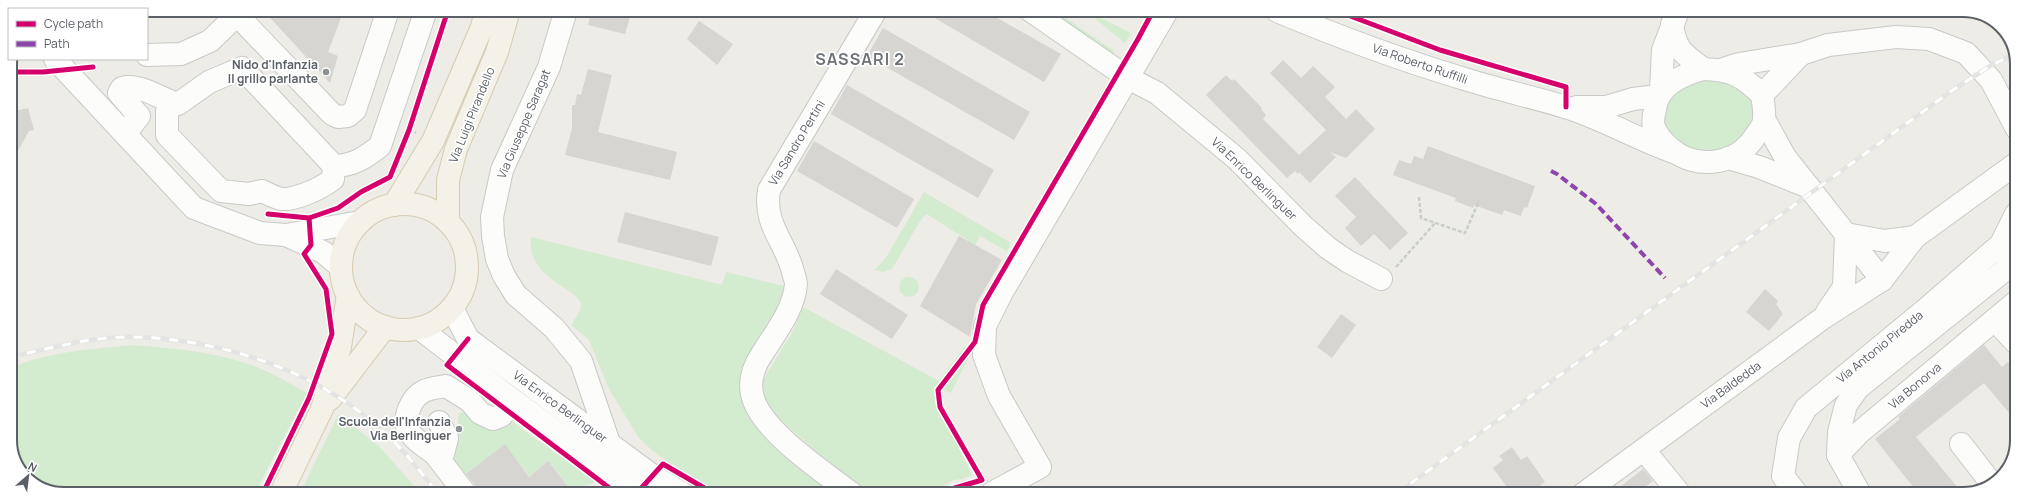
<svg xmlns="http://www.w3.org/2000/svg" width="2027" height="504" font-family="Manrope,sans-serif">
  <style>
    .green { fill: #d3ebcf }
    .building { fill: #d6d5d1 }
    .lines { fill: none; stroke-linecap: round; stroke-linejoin: round }
    .minor-casing { stroke: #c8c9c8; stroke-width: 24 }
    .major-casing { stroke: #d7ccb2; stroke-width: 24 }
    .path { stroke: #c8ceca; stroke-width: 2.5; stroke-dasharray: 4 2; stroke-linecap: butt }
    .minor { stroke: #fcfcfb; stroke-width: 22 }
    .major { stroke: #f3f1e8; stroke-width: 22 }
    .rail-casing { stroke: #e3e4e3; stroke-width: 4.5 }
    .rail { stroke: #fff; stroke-width: 3; stroke-dasharray: 9; stroke-linecap: butt }
    .quiet { stroke: #8e44ad; stroke-width: 4; stroke-dasharray: 8 4; stroke-linecap: butt }
    .cycleway-casing { stroke: #fff; stroke-width: 8 }
    .cycleway { stroke: #d6006c; stroke-width: 5 }
    .poi-dot { fill: #8e9193; stroke: #fff; stroke-width: 1.5 }
    .labels { text-anchor: middle; stroke-width: 3.5; stroke-linejoin: round; paint-order: stroke }
    .street-label { font-size: 12px; fill: #5b6066; stroke: #fff }
    .poi-label { font-size: 12px; font-weight: bold; fill: #5b6066; stroke: #fff; text-anchor: end }
    .district-label { font-size: 16px; font-weight: bold; letter-spacing: 1px; fill: #6c7278; stroke: #fff }
    .rim { fill: none; stroke: #5b6066; stroke-width: 2 }
  </style>
  <rect width="100%" height="100%" fill="#edece6"/>
  <!-- green -->
  <g class="green">
    <path d="M1039,11H1055L1114,51L1113,59Z"/>
    <path d="M1086,11L1131,33L1125,43Z"/>
    <path d="M1697,80C1706,80 1717,78 1725,81C1746,88 1764,106 1750,129C1748,132 1746,136 1743,139C1735,147 1705,155 1694,152C1688,151 1681,143 1677,140C1644,115 1672,93 1697,80Z"/>
    <path d="M924,192L1011,243L1007,251L980,236L975,245L927,214L922,218L892,269L883,272L875,270L887,256Z"/>
    <path d="M531,237L722,285L726,272L784,286L783,296C778,309 742,387 742,394C745,433 803,473 833,493H715L690,480L652,450L639,438L609,389L589,340L571,325C574,320 580,312 581,306C583,289 525,280 531,237Z"/>
    <circle cx="909" cy="287" r="10"/>
    <path d="M803,307L939,381L965,346L969,357L951,393L944,390L937,400L972,475L962,479L953,480L932,493H863L767,408L761,383L793,331Z"/>
    <path d="M132,345C177,349 224,352 266,371C280,377 293,386 307,393L255,493H53L24,476L10,447V368C48,352 92,349 132,345Z"/>
    <path d="M468,412L507,418L596,482L571,490L548,461L529,476L505,445L464,475L454,466L448,450L457,434L459,413Z"/>
    <path d="M338,415L378,445L420,493H300Z"/>
  </g>
  <!-- building -->
  <g class="building">
    <path d="M263,10H344L328,52L338,56L330,83Z"/>
    <path d="M592,10H632L625,34L588,25Z"/>
    <path d="M921,10L985,11L1061,54L1044,82Z"/>
    <path d="M699,21L733,44L717,65L687,39Z"/>
    <path d="M883,28L1030,112L1014,140L867,56Z"/>
    <path d="M1283,60L1301,78L1313,66L1335,87L1325,97L1346,119L1356,109L1375,129L1346,158L1330,152L1336,157L1310,183L1299,172L1298,174L1295,171L1287,178L1206,95L1226,75L1232,81L1234,79L1262,108L1261,109L1266,115L1263,119L1299,155L1326,130L1270,73Z"/>
    <path d="M588,69L612,75L598,132L677,152L670,180L565,155L572,128V105H575L577,94L581,95Z"/>
    <path d="M847,85L994,170L978,198L831,114Z"/>
    <path d="M28,108L34,130L29,131L10,165V112Z"/>
    <path d="M814,141L914,199L897,228L797,171Z"/>
    <path d="M1428,146L1535,186L1527,208L1524,207L1521,216L1504,210L1502,215L1474,205L1473,208L1455,201L1456,198L1393,175L1399,160L1411,164L1414,156L1423,159Z"/>
    <path d="M1355,177L1408,233L1390,250L1374,234L1361,246L1345,228L1356,217L1335,196Z"/>
    <path d="M625,212L719,237L711,266L617,242Z"/>
    <path d="M959,236L1002,260L976,304L970,337L920,306Z"/>
    <path d="M836,269L908,315L892,339L820,294Z"/>
    <path d="M1765,289L1778,301L1776,304L1783,314L1769,331L1746,312Z"/>
    <path d="M1341,314L1356,325L1332,358L1317,347Z"/>
    <path d="M1984,345L2002,367L2008,362L2016,373V421L1984,383L1916,437L1958,488L1950,494H1919L1875,439L1900,419L1898,417Z"/>
    <path d="M505,444L529,477L548,461L573,493H477L475,485L466,474Z"/>
    <path d="M1512,447L1521,460L1527,456L1545,482L1540,486L1546,494H1512L1493,468L1503,460L1499,456Z"/>
    <path d="M1643,469L1653,481L1635,494H1611Z"/>
  </g>
  <g class="lines">
    <defs>
      <g id="minor">
        <path d="M566,10L549,67L502,170L492,217L493,236L497,259L504,276L516,295L554,328L581,361L609,443"/>
        <path d="M1031,11L1128,78L1157,93L1237,159L1303,226L1328,248L1347,261L1381,279"/>
        <path d="M1277,11C1339,37 1404,61 1468,80C1500,90 1533,97 1565,107C1602,118 1636,139 1674,152"/>
        <path d="M237,15L332,114L338,117L348,116L355,110L388,10"/>
        <path d="M1672,24C1676,51 1683,53 1703,69"/>
        <path d="M147,55L181,54L210,41L237,15L238,10"/>
        <path d="M55,59L194,208L260,233L286,235L360,222"/>
        <path d="M1703,69C1731,70 1742,75 1762,95C1763,102 1765,111 1764,119C1764,124 1759,131 1756,135C1738,165 1696,171 1670,148C1663,142 1657,136 1654,127C1652,122 1654,114 1655,109C1658,85 1682,75 1703,69Z"/>
        <path d="M1721,70L1739,64L1801,54L1828,45L1896,37L1929,39L1966,53L1991,80L2017,129"/>
        <path d="M1661,90L1663,50L1678,11"/>
        <path d="M1762,95L1801,54"/>
        <path d="M1577,107H1606L1633,99L1658,96"/>
        <path d="M167,112V135L221,191L249,194L262,191C268,194 275,198 282,199C296,200 322,188 333,179L334,166"/>
        <path d="M1764,119L1785,157L1882,280"/>
        <path d="M125,134L139,116L119,93L122,88C140,83 160,99 178,104L209,82L242,68L334,166C353,166 366,157 380,146L426,10"/>
        <path d="M1728,158L1759,167L1809,187"/>
        <path d="M1846,234L1885,241L1915,237"/>
        <path d="M286,235L323,252L341,267"/>
        <path d="M452,308L468,339L653,476L682,493"/>
        <path d="M1827,312L1844,287L1846,234"/>
        <path d="M1995,320L2016,343"/>
        <path d="M419,328L510,398L641,493"/>
        <path d="M439,422L447,438L443,454H435C426,447 413,440 408,429C403,416 412,397 424,391C430,388 439,387 446,386L470,401L480,413L493,419L501,416L510,405V398"/>
        <path d="M1961,444L1992,484"/>
        <path d="M1644,450L1680,494"/>
        <path d="M435,454L465,493"/>
        <path d="M1838,455L1860,432L2016,302"/>
        <path d="M851,493C823,471 759,430 752,394C749,380 754,366 762,354C775,333 794,310 796,284C796,281 794,276 793,272C786,242 763,225 769,190L876,10"/>
        <path d="M992,493L1040,467L999,396L984,355L985,326L1001,294L1167,11"/>
        <path d="M1583,494L1823,318L1882,280L1915,237L2017,163"/>
        <path d="M1797,494L1783,476L1789,438L1806,408L1925,310L2001,244L2016,214"/>
        <path d="M1860,494L1838,455L1839,432L1846,405L1858,388L2005,270L2016,251"/>
      </g>
      <g id="major">
        <circle cx="404" cy="267" r="63"/>
        <path d="M394,205L433,141L482,27L486,10"/>
        <path d="M448,222V180L456,149L497,52L509,10"/>
        <path d="M330,399L385,327"/>
        <path d="M281,493L322,409L340,347L348,295"/>
      </g>
    </defs>
    <!-- minor casing -->
    <use href="#minor" class="minor-casing"/>
    <!-- major casing -->
    <use href="#major" class="major-casing"/>
    <!-- path -->
    <g class="path">
      <path d="M409,130L416,133"/>
      <path d="M1419,197L1421,218L1465,233L1479,201"/>
      <path d="M1396,267L1435,223"/>
    </g>
    <!-- minor -->
    <use href="#minor" class="minor"/>
    <!-- major -->
    <use href="#major" class="major"/>
    <defs>
      <g id="rail">
        <path d="M10,359L19,355C56,347 95,336 133,337C223,339 322,372 388,436C406,453 422,473 437,493"/>
        <path d="M1396,494L1950,92L1990,66L2014,54"/>
      </g>
    </defs>
    <!-- rail casing -->
    <use href="#rail" class="rail-casing"/>
    <!-- rail -->
    <use href="#rail" class="rail"/>
    <!-- quiet -->
    <path class="quiet" d="M1551,171L1557,174L1596,204L1665,278"/>
    <defs>
      <g id="cycleway">
        <path d="M1337,11L1440,50L1566,87V107"/>
        <path d="M10,72H43L93,67"/>
        <path d="M268,214L309,218L338,208L361,192L390,177L409,130L448,10"/>
        <path d="M468,339L447,365L616,493"/>
        <path d="M263,493L309,398L332,334L326,289L304,254L311,245L309,218"/>
        <path d="M637,493L663,464L713,493"/>
        <path d="M938,493L982,480L940,407L938,390L975,342L983,305L1138,39L1153,11"/>
      </g>
    </defs>
    <!-- cycleway casing -->
    <use href="#cycleway" class="cycleway-casing"/>
    <!-- cycleway -->
    <use href="#cycleway" class="cycleway"/>
  </g>
  <!-- markers -->
  <g class="poi-dot">
    <circle cx="326" cy="72" r="4"/>
    <circle cx="459" cy="429" r="4"/>
  </g>
  <g class="labels">
    <!-- street labels -->
    <g class="street-label">
      <text transform="translate(1420 64) rotate(19)" y="4">Via Roberto Ruffilli</text>
      <text transform="translate(472 115) rotate(-68)" y="4">Via Luigi Pirandello</text>
      <text transform="translate(524 124) rotate(-67)" y="4">Via Giuseppe Saragat</text>
      <text transform="translate(797 143) rotate(-59)" y="4">Via Sandro Pertini</text>
      <text transform="translate(1254 179) rotate(44)" y="4">Via Enrico Berlinguer</text>
      <text transform="translate(1880 347) rotate(-39)" y="4">Via Antonio Piredda</text>
      <text transform="translate(1731 385) rotate(-36)" y="4">Via Baldedda</text>
      <text transform="translate(1915 386) rotate(-40)" y="4">Via Bonorva</text>
      <text transform="translate(560 407) rotate(36)" y="4">Via Enrico Berlinguer</text>
    </g>
    <!-- poi labels -->
    <g class="poi-label">
      <text x="318" y="69">Nido d'Infanzia<tspan x="318" dy="14">Il grillo parlante</tspan></text>
      <text x="451" y="426">Scuola dell'Infanzia<tspan x="451" dy="14">Via Berlinguer</tspan></text>
    </g>
    <!-- district labels -->
    <g class="district-label">
      <text x="860" y="65">SASSARI 2</text>
    </g>
  </g>
  <!-- crop -->
  <path d="M0 0H2027V504H0ZM64 17H1963A47 47 0 0 1 2010 64V440A47 47 0 0 1 1963 487H64A47 47 0 0 1 17 440V64A47 47 0 0 1 64 17Z" fill="#fff" fill-rule="evenodd"/>
  <path class="rim" d="M64 17H1963A47 47 0 0 1 2010 64V440A47 47 0 0 1 1963 487H64A47 47 0 0 1 17 440V64A47 47 0 0 1 64 17Z"/>
  <!-- legend -->
  <rect x="8" y="8" width="140" height="52" fill="#ffffff" stroke="#bdbfc2"/>
  <rect x="16" y="21" width="20" height="6" fill="#d6006c" stroke="#bdbfc2"/>
  <text x="44" y="28" font-size="12" fill="#5b6066">Cycle path</text>
  <rect x="16" y="41" width="20" height="6" fill="#8e44ad" stroke="#bdbfc2"/>
  <text x="44" y="48" font-size="12" fill="#5b6066">Path</text>
  <!-- north arrow -->
  <g transform="translate(28 476) rotate(28)" stroke="#ffffff" stroke-width="3" paint-order="stroke">
  <path d="M0-3L7 15L0 10L-7 15Z" fill="#5b6066"/>
  <text y="-6" font-size="11" font-weight="bold" text-anchor="middle" fill="#5b6066">N</text>
  </g>
</svg>
